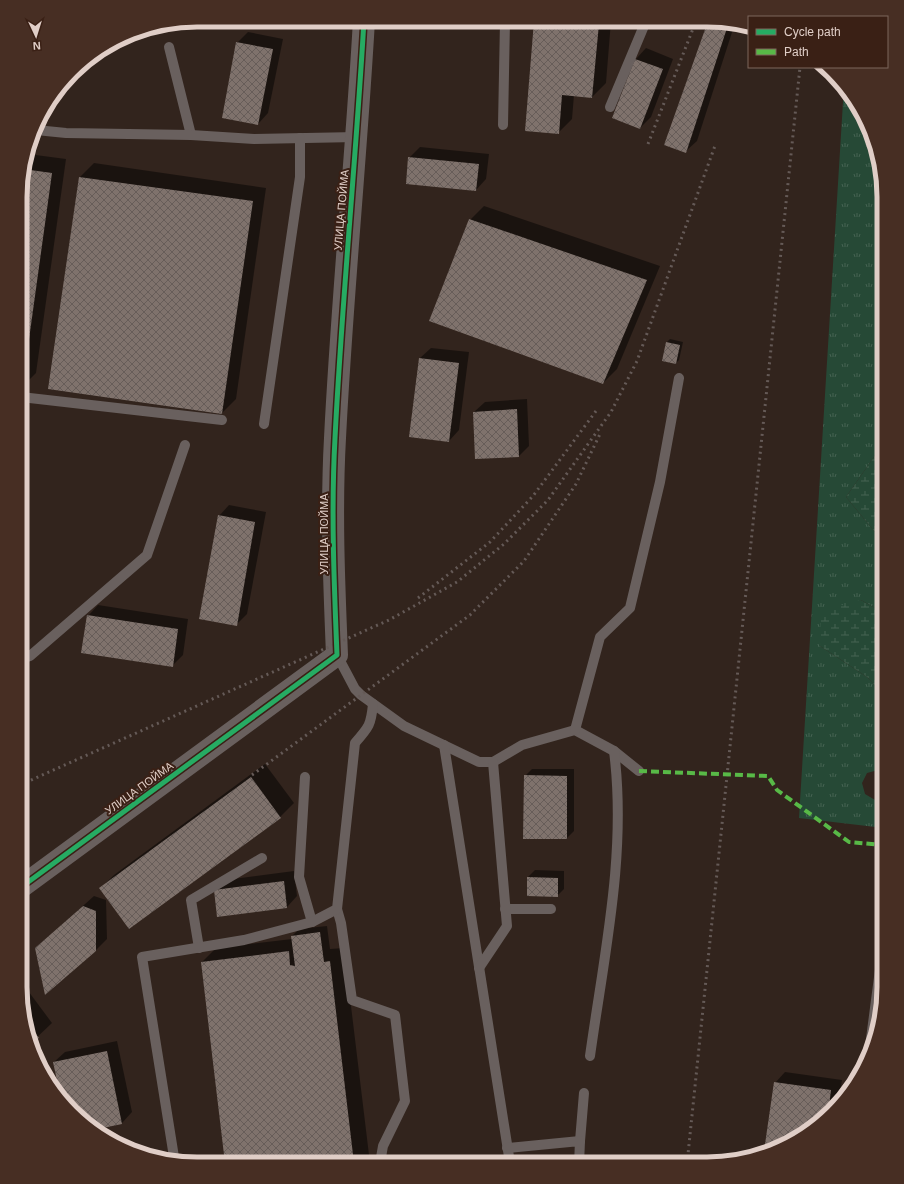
<svg xmlns="http://www.w3.org/2000/svg" width="904" height="1184" font-family="Helvetica,sans-serif">
  <style>
    .grass { fill: url(#grass-tufts) }
    .wetland { fill: url(#wetland-marsh) }
    .shadow { fill: #0007 }
    .building { fill: url(#building-cross-hatch) }
    .lines { fill: none; stroke-linecap: round; stroke-linejoin: round }
    .service { stroke: #69605e; stroke-width: 10 }
    .tertiary { stroke: #69605e; stroke-width: 22 }
    .rail { stroke: #655a57; stroke-width: 3; stroke-dasharray: 2 4; stroke-linecap: butt }
    .quiet { stroke: #58b947; stroke-width: 4; stroke-dasharray: 8 4; stroke-linecap: butt }
    .cycleway-casing { stroke: #3a2015; stroke-width: 8 }
    .cycleway { stroke: #26ab63; stroke-width: 5 }
    .labels { text-anchor: middle; stroke-width: 4; stroke-linejoin: round; paint-order: stroke }
    .street-label { font-size: 11px; fill: #e0cec7; stroke: #3a2015 }
    .rim { fill: none; stroke: #e0cec7; stroke-width: 5 }
  </style>
  <defs>
    <pattern id="grass-tufts" width="24" height="20" patternUnits="userSpaceOnUse"><rect width="24" height="20" fill="#264936"/><path d="M3 7l-1-3M5 7V3M7 7l1-3M15 17l-1-3M17 17v-4M19 17l1-3" fill="none" stroke="#456252"/></pattern>
    <pattern id="wetland-marsh" width="20" height="14" patternUnits="userSpaceOnUse"><rect width="20" height="14" fill="#264936"/><path d="M1 5h8M5 5V1M11 12h8M15 12V8" fill="none" stroke="#456252"/></pattern>
    <pattern id="building-cross-hatch" width="8" height="8" patternUnits="userSpaceOnUse"><rect width="8" height="8" fill="#7f726c"/><path d="M0 0l8 8M0 8l8-8" fill="none" stroke="#675d59"/></pattern>
  </defs>
  <rect width="100%" height="100%" fill="#32241d"/>
  <!-- grass -->
  <path class="grass" d="M844,86L866,119L884,197V451L876,454L846,497L884,543V613L861,600L820,646L867,677L884,695V773L878,770L867,773L862,783L865,794L875,800L884,797V828L799,818Z"/>
  <!-- wetland -->
  <g class="wetland">
    <path d="M884,451V543L846,497L876,454Z"/>
    <path d="M861,600L884,613V695L867,677L820,646L821,611Z"/>
  </g>
  <!-- shadow -->
  <g class="shadow">
    <path d="M535,21H611L606,83L592,97L574,95L572,119L558,133L526,130Z"/>
    <path d="M709,21L735,23L697,141L686,151Z"/>
    <path d="M248,32L283,39L268,113L258,124L237,43Z"/>
    <path d="M646,48L673,59L651,117L640,128L613,117L636,59Z"/>
    <path d="M420,147L489,154L486,179L476,190L409,158Z"/>
    <path d="M28,154L66,159L36,373L22,387V174Z"/>
    <path d="M94,163L266,188L236,399L222,413L80,177Z"/>
    <path d="M484,206L660,266L617,369L603,383L470,220Z"/>
    <path d="M670,339L683,342L679,360L676,363L667,342Z"/>
    <path d="M431,348L469,352L459,430L449,441L420,358Z"/>
    <path d="M527,399L529,446L519,456L474,412L485,402Z"/>
    <path d="M229,505L266,512L247,614L236,625L219,516Z"/>
    <path d="M98,605L188,619L183,655L172,666L88,616Z"/>
    <path d="M265,764L294,803L280,817L100,889L114,875Z"/>
    <path d="M532,769H574V831L567,838L525,776Z"/>
    <path d="M535,870L564,871V889L557,896L528,877Z"/>
    <path d="M294,871L297,896L287,907L215,890L225,880Z"/>
    <path d="M94,896L106,900L107,939L96,950L36,948Z"/>
    <path d="M327,926L330,949L344,948L370,1163H226L202,962L216,948L292,939V936L299,929Z"/>
    <path d="M20,980L52,1023L33,1041L20,987Z"/>
    <path d="M117,1041L132,1112L122,1123L92,1129L63,1102L54,1062L65,1052Z"/>
    <path d="M785,1072L842,1080L838,1104L824,1120L775,1083Z"/>
  </g>
  <!-- building -->
  <g class="building">
    <path d="M534,21L599,24L592,98L562,95L559,134L525,131Z"/>
    <path d="M708,21L729,22L686,153L664,145Z"/>
    <path d="M236,42L273,49L258,125L222,118Z"/>
    <path d="M635,59L663,69L640,129L612,118Z"/>
    <path d="M408,157L479,164L476,191L406,184Z"/>
    <path d="M23,169L52,173L22,390V174Z"/>
    <path d="M79,177L253,201L222,414L48,389Z"/>
    <path d="M469,219L647,280L603,384L429,321Z"/>
    <path d="M666,342L680,345L676,364L662,361Z"/>
    <path d="M419,358L459,363L449,442L409,437Z"/>
    <path d="M517,409L519,457L475,459L473,412Z"/>
    <path d="M218,515L255,522L237,626L199,619Z"/>
    <path d="M87,615L178,629L173,667L81,653Z"/>
    <path d="M524,775L567,776V839H523Z"/>
    <path d="M251,777L281,818L129,929L99,888Z"/>
    <path d="M527,877L558,878V897L527,896Z"/>
    <path d="M284,881L287,908L217,917L214,890Z"/>
    <path d="M83,906L96,911V951L45,995L35,948Z"/>
    <path d="M320,932L324,962L330,961L354,1163H225L201,962L289,951L290,965L295,966L291,936Z"/>
    <path d="M29,1025L39,1038L33,1042Z"/>
    <path d="M107,1051L122,1124L93,1130L61,1099L53,1062Z"/>
    <path d="M774,1082L831,1090L828,1115L824,1120L785,1146L764,1151Z"/>
  </g>
  <g class="lines">
    <!-- service -->
    <g class="service">
      <path d="M169,47L191,135"/>
      <path d="M610,107L646,21"/>
      <path d="M503,125L505,21"/>
      <path d="M36,130L66,133L191,135L254,139L357,137"/>
      <path d="M21,397L222,420"/>
      <path d="M264,424L300,177V138"/>
      <path d="M337,655L355,689L361,695L404,726L479,762H493L522,745L575,730L614,751L639,771"/>
      <path d="M21,659L30,656L147,555L185,445"/>
      <path d="M575,730L600,637L630,608L660,482L679,378"/>
      <path d="M444,745L510,1163"/>
      <path d="M305,777L299,877L312,922"/>
      <path d="M337,909L341,923L352,1000L395,1015L405,1101L383,1146L380,1163"/>
      <path d="M505,909H551"/>
      <path d="M199,948L191,900L262,858"/>
      <path d="M479,968L507,926L493,762"/>
      <path d="M869,1054L884,939"/>
      <path d="M590,1056C604,955 627,853 614,751"/>
      <path d="M580,1141L584,1093"/>
      <path d="M507,1148L580,1141L579,1164"/>
      <path d="M164,1159L174,1157L142,957L244,940L312,922L337,909L355,743C369,727 371,725 373,704"/>
    </g>
    <!-- tertiary -->
    <path class="tertiary" d="M20,888L337,655C334,582 331,510 335,438C342,298 356,160 364,20"/>
    <!-- rail -->
    <g class="rail">
      <path d="M648,144L696,21"/>
      <path d="M418,598L490,542L533,496L596,411"/>
      <path d="M252,775L470,615L524,561L576,484L600,434"/>
      <path d="M20,785L389,620L457,582L504,544L548,500L611,412L637,361L716,143"/>
      <path d="M687,1164L800,67"/>
    </g>
    <!-- quiet -->
    <path class="quiet" d="M639,771L768,776L777,790L849,842L884,845"/>
    <defs>
      <path id="cycleway" d="M20,888L337,655C334,582 331,510 335,438C342,298 356,160 364,20"/>
    </defs>
    <!-- cycleway casing -->
    <use href="#cycleway" class="cycleway-casing"/>
    <!-- cycleway -->
    <use href="#cycleway" class="cycleway"/>
  </g>
  <g class="labels">
    <!-- street labels -->
    <g class="street-label">
      <text transform="translate(341 210) rotate(-85)" y="4">УЛИЦА ПОЙМА</text>
      <text transform="translate(324 534) rotate(-90)" y="4">УЛИЦА ПОЙМА</text>
      <text transform="translate(139 788) rotate(-36)" y="4">УЛИЦА ПОЙМА</text>
    </g>
  </g>
  <!-- crop -->
  <path d="M0 0H904V1184H0ZM197 27H707A170 170 0 0 1 877 197V987A170 170 0 0 1 707 1157H197A170 170 0 0 1 27 987V197A170 170 0 0 1 197 27Z" fill="#472e23" fill-rule="evenodd"/>
  <path class="rim" d="M197 27H707A170 170 0 0 1 877 197V987A170 170 0 0 1 707 1157H197A170 170 0 0 1 27 987V197A170 170 0 0 1 197 27Z"/>
  <!-- legend -->
  <rect x="748" y="16" width="140" height="52" fill="#3a2015" stroke="#7c665c"/>
  <rect x="756" y="29" width="20" height="6" fill="#26ab63" stroke="#7c665c"/>
  <text x="784" y="36" font-size="12" fill="#e0cec7">Cycle path</text>
  <rect x="756" y="49" width="20" height="6" fill="#58b947" stroke="#7c665c"/>
  <text x="784" y="56" font-size="12" fill="#e0cec7">Path</text>
  <!-- north arrow -->
  <g transform="translate(36 36) rotate(176)" stroke="#3a2015" stroke-width="3" paint-order="stroke">
  <path d="M0-3L7 15L0 10L-7 15Z" fill="#e0cec7"/>
  <text y="-6" font-size="11" font-weight="bold" text-anchor="middle" fill="#e0cec7">N</text>
  </g>
</svg>
